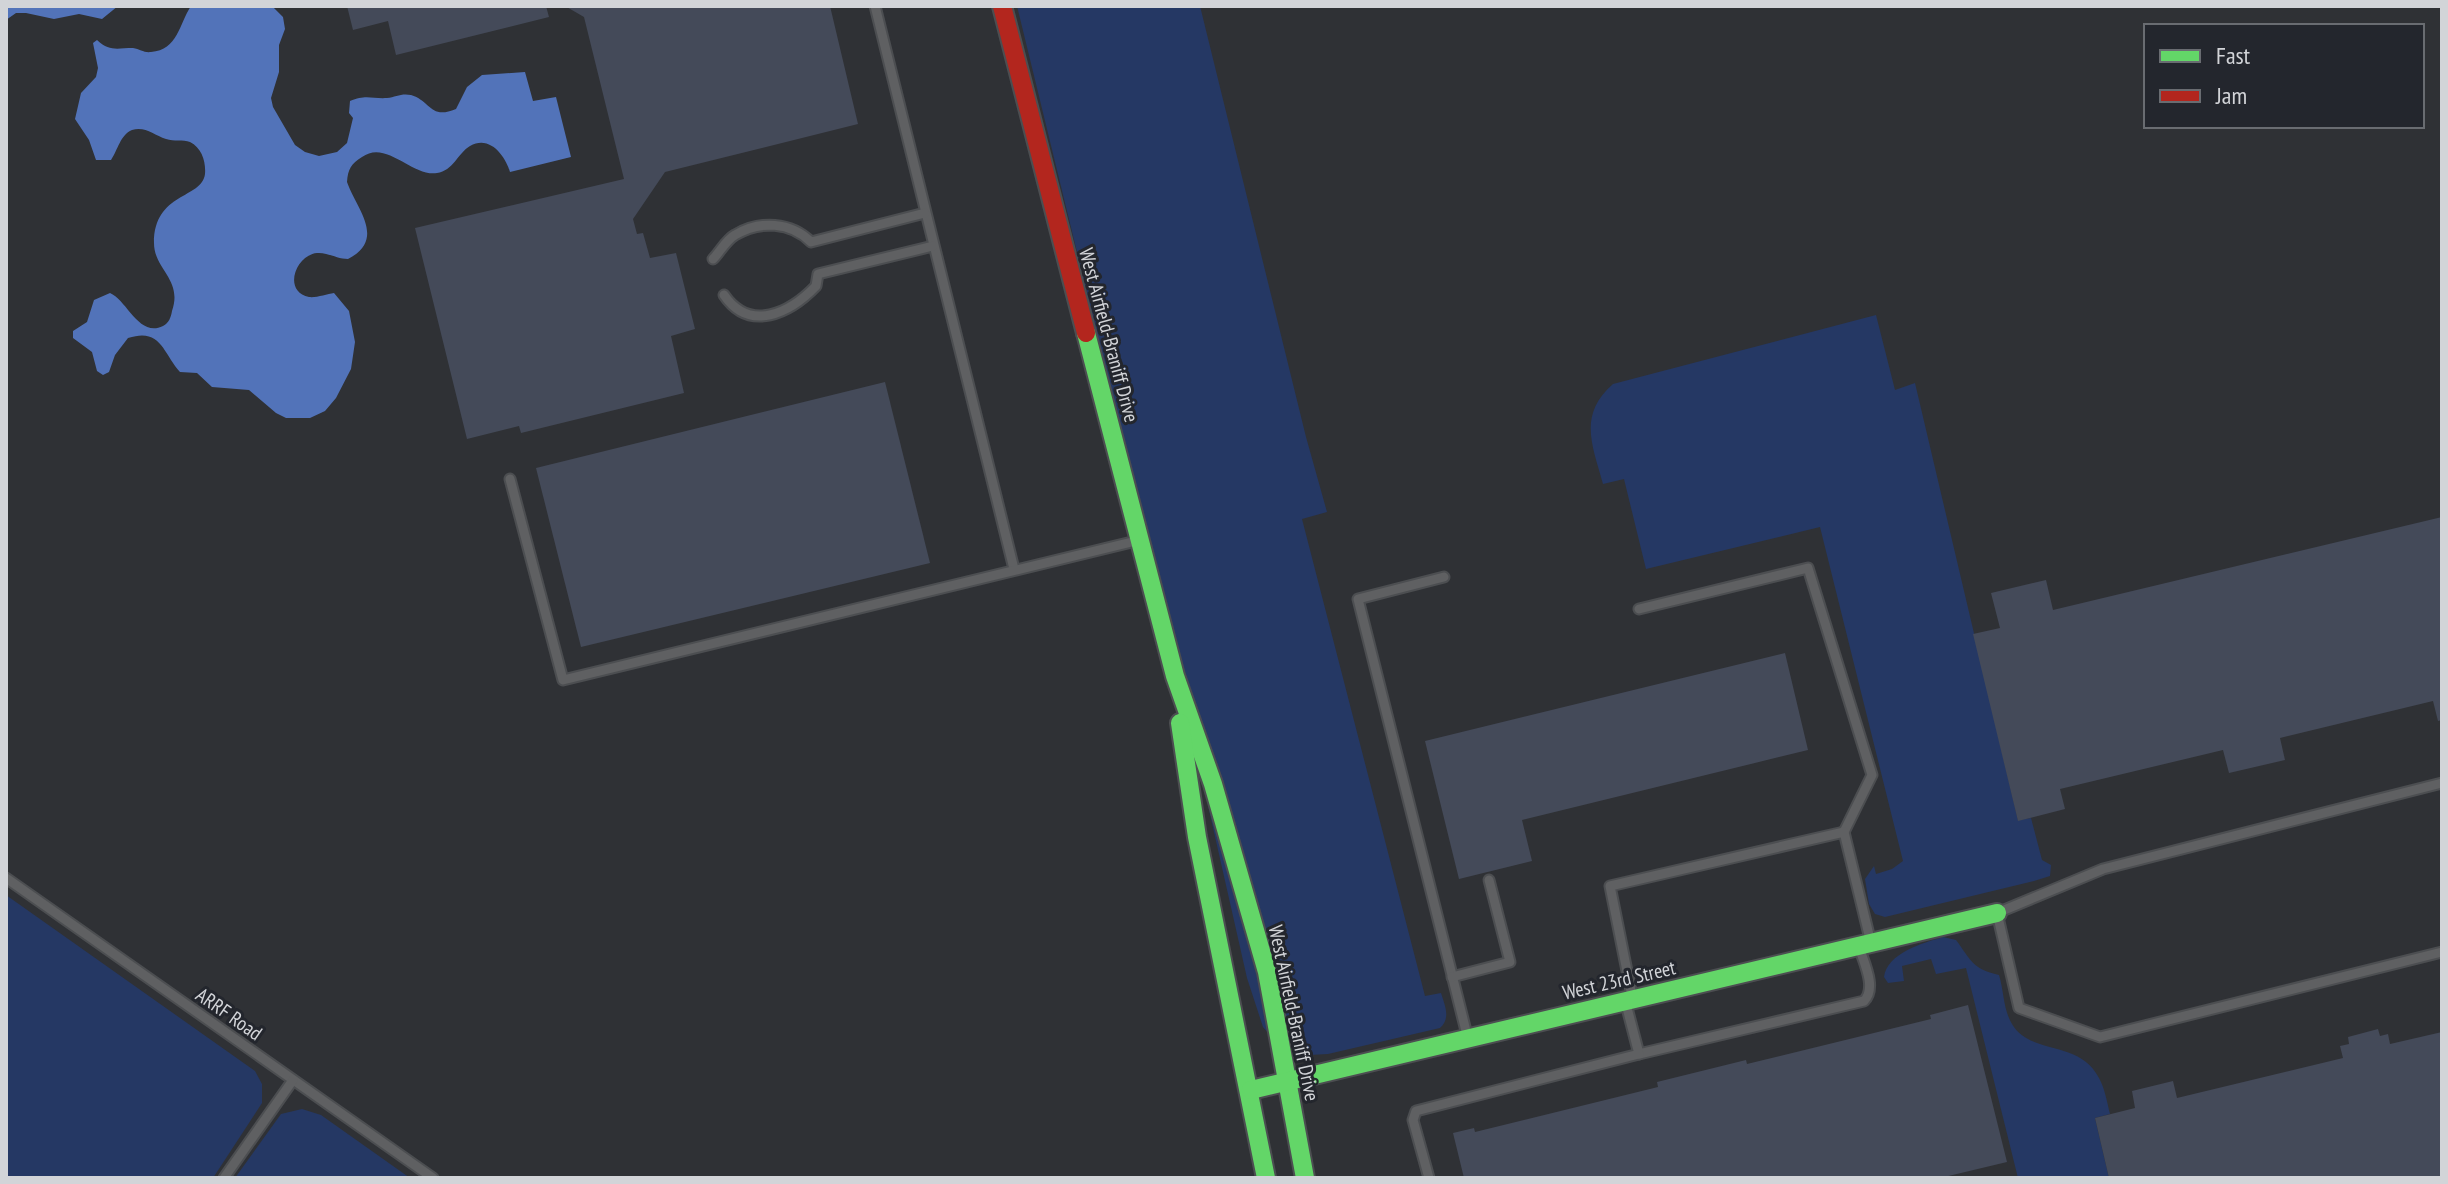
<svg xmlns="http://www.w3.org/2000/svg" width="2448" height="1184" font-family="'PT Sans Narrow',sans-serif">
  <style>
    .green { fill: #253864 }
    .water { fill: #5273b9 }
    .building { fill: #444a59 }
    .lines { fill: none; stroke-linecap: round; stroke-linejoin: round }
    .lane-casing { stroke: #4c4e51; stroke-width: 13 }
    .fast-casing { stroke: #4c4e51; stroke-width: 22 }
    .jam-casing { stroke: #4c4e51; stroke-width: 22 }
    .lane { stroke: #5f6062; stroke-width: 9 }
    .fast { stroke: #63d668; stroke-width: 18 }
    .jam { stroke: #b3261e; stroke-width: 18 }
    .labels { text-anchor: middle; stroke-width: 6; stroke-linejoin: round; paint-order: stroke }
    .street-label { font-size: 20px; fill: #d2d4d8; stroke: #23262d }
  </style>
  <rect width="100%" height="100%" fill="#2f3135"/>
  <!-- green -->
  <g class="green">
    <path d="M1017,6H1200L1306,437L1327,512L1302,519L1425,996L1441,993C1445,1006 1451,1018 1440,1028L1328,1054L1309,1055L1292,1051L1276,1042L1263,1027L1247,978L1157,580Z"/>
    <path d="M1876,315L1895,390L1915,383L2018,820L2031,818L2042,860L2051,865L2050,876L2034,881L1885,917L1875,914L1869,904L1865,879L1874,866L1876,874L1892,869L1903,861L1820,527L1646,569L1624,479L1603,484C1592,444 1578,415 1613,384Z"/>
    <path d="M6,895L255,1071L262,1084V1103L213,1178H6Z"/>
    <path d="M1943,937L1956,940C1971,960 1972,969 1999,975C2004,991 2003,1009 2012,1024C2031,1056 2079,1039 2099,1078C2105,1089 2107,1102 2110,1114L2095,1118L2109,1178H2018L1966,968L1936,974L1931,959L1902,966L1904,981L1888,983L1884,977C1887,953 1923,943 1943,937Z"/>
    <path d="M302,1109L321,1115L410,1178H235L281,1114Z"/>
  </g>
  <!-- water -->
  <g class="water">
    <path d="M6,6H118L102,19L79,14L54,19L26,13H16L6,20Z"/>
    <path d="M191,6H272L283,17L285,29L279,45V72L271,98L273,107L295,145L305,152L319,156L337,152L347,143L353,118L349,113L350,101C366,94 372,99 387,98C396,97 401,93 411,95C431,101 430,120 456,109L467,87L482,75L525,72L533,101L556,97L571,157L510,172C506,157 490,134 470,146C458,153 453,171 437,173C412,177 386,139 362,157C351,164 348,169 347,182C356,208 387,239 348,259C337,259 327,252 317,253C296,255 282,291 309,297C316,298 327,294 334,293L349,311L355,342L351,369L336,398L325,411L310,418H286L276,413L249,390L212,387L197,373L180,372C163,353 161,327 128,338L115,355L109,372L103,375L97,371L92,352L73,338V331L87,322L94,300L110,293C127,300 139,338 163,326C169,323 171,317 172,311C183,279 154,270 154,243C154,192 202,199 205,174C206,162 202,148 190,142C183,139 174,142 166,139C154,135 145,126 132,130C120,135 118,150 111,160H96L89,140L75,119L81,93L96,77L98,68L93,43L97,40C110,52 117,48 133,48C140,49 144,53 151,52C178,50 179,24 191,6Z"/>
  </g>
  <!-- building -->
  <g class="building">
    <path d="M347,6H546L549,17L396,55L388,21L353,30Z"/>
    <path d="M565,6H830L858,124L665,172L633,219L637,234L643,233L650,258L676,253L695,329L671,336L684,393L521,433L519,426L467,439L415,228L624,179L584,17Z"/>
    <path d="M885,382L930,563L581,647L536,468Z"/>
    <path d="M2442,517V720L2438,721L2433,701L2280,738L2285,760L2229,773L2223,750L2060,789L2065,809L2018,821L1973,634L2000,628L1991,593L2046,580L2053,610Z"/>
    <path d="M1785,653L1808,750L1522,820L1532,861L1459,879L1425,741Z"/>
    <path d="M1968,1005L2007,1162L1940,1178H1464L1453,1133L1474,1128L1475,1132L1658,1087L1657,1082L1746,1060L1747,1064L1931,1019L1930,1015Z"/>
    <path d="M2378,1029L2380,1036L2388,1034L2390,1044L2442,1032V1178H2109L2095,1118L2135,1108L2132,1091L2173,1081L2177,1098L2343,1058L2340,1046L2349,1044L2348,1037Z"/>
  </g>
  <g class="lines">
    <defs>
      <g id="lane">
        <path d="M875,6L1014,569"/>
        <path d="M713,259C720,252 726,240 735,235C760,220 791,222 811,242L925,213"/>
        <path d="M724,295C750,333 790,313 816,286L818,274L933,246"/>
        <path d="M510,479L563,680L1136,541"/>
        <path d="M1444,577L1358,599L1467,1035"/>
        <path d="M1639,609L1808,568L1872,775L1844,832"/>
        <path d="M2442,783L2103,869L1997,913L2019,1008L2100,1037L2442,952"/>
        <path d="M6,878L433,1178"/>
        <path d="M1452,977L1510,962L1489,880"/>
        <path d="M1632,996L1610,886L1844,832L1870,939"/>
        <path d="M1639,1054L1864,1001C1877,988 1864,963 1859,947"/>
        <path d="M224,1178L293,1080"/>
        <path d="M1429,1178L1413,1120L1416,1111L1639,1054L1626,1004"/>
      </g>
      <g id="fast">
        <path d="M1086,333L1175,676L1213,784L1267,972L1305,1178"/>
        <path d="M1180,723L1197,837L1266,1178"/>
        <path d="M1251,1090L1997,913"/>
      </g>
      <path id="jam" d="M1002,6L1086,333"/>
    </defs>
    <!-- lane casing -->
    <use href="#lane" class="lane-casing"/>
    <!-- fast casing -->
    <use href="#fast" class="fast-casing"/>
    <!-- jam casing -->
    <use href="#jam" class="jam-casing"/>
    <!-- lane -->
    <use href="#lane" class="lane"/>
    <!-- fast -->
    <use href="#fast" class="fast"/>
    <!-- jam -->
    <use href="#jam" class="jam"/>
  </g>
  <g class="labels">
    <!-- street labels -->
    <g class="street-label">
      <text transform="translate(1109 335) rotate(75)" y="7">West Airfield-Braniff Drive</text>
      <text transform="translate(1619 980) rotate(-13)" y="7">West 23rd Street</text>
      <text transform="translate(1294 1013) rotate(78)" y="7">West Airfield-Braniff Drive</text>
      <text transform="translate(229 1014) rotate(35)" y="7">ARRF Road</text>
    </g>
  </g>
  <!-- border -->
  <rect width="2448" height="1184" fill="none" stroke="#d2d4d8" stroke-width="16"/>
  <!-- legend -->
  <rect x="2144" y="24" width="280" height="104" fill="#23262d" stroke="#696c71" stroke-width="2"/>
  <rect x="2160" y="50" width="40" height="12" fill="#63d668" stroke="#696c71" stroke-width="2"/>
  <text x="2216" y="64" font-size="24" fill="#d2d4d8">Fast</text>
  <rect x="2160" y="90" width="40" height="12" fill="#b3261e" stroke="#696c71" stroke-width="2"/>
  <text x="2216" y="104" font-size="24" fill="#d2d4d8">Jam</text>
</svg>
